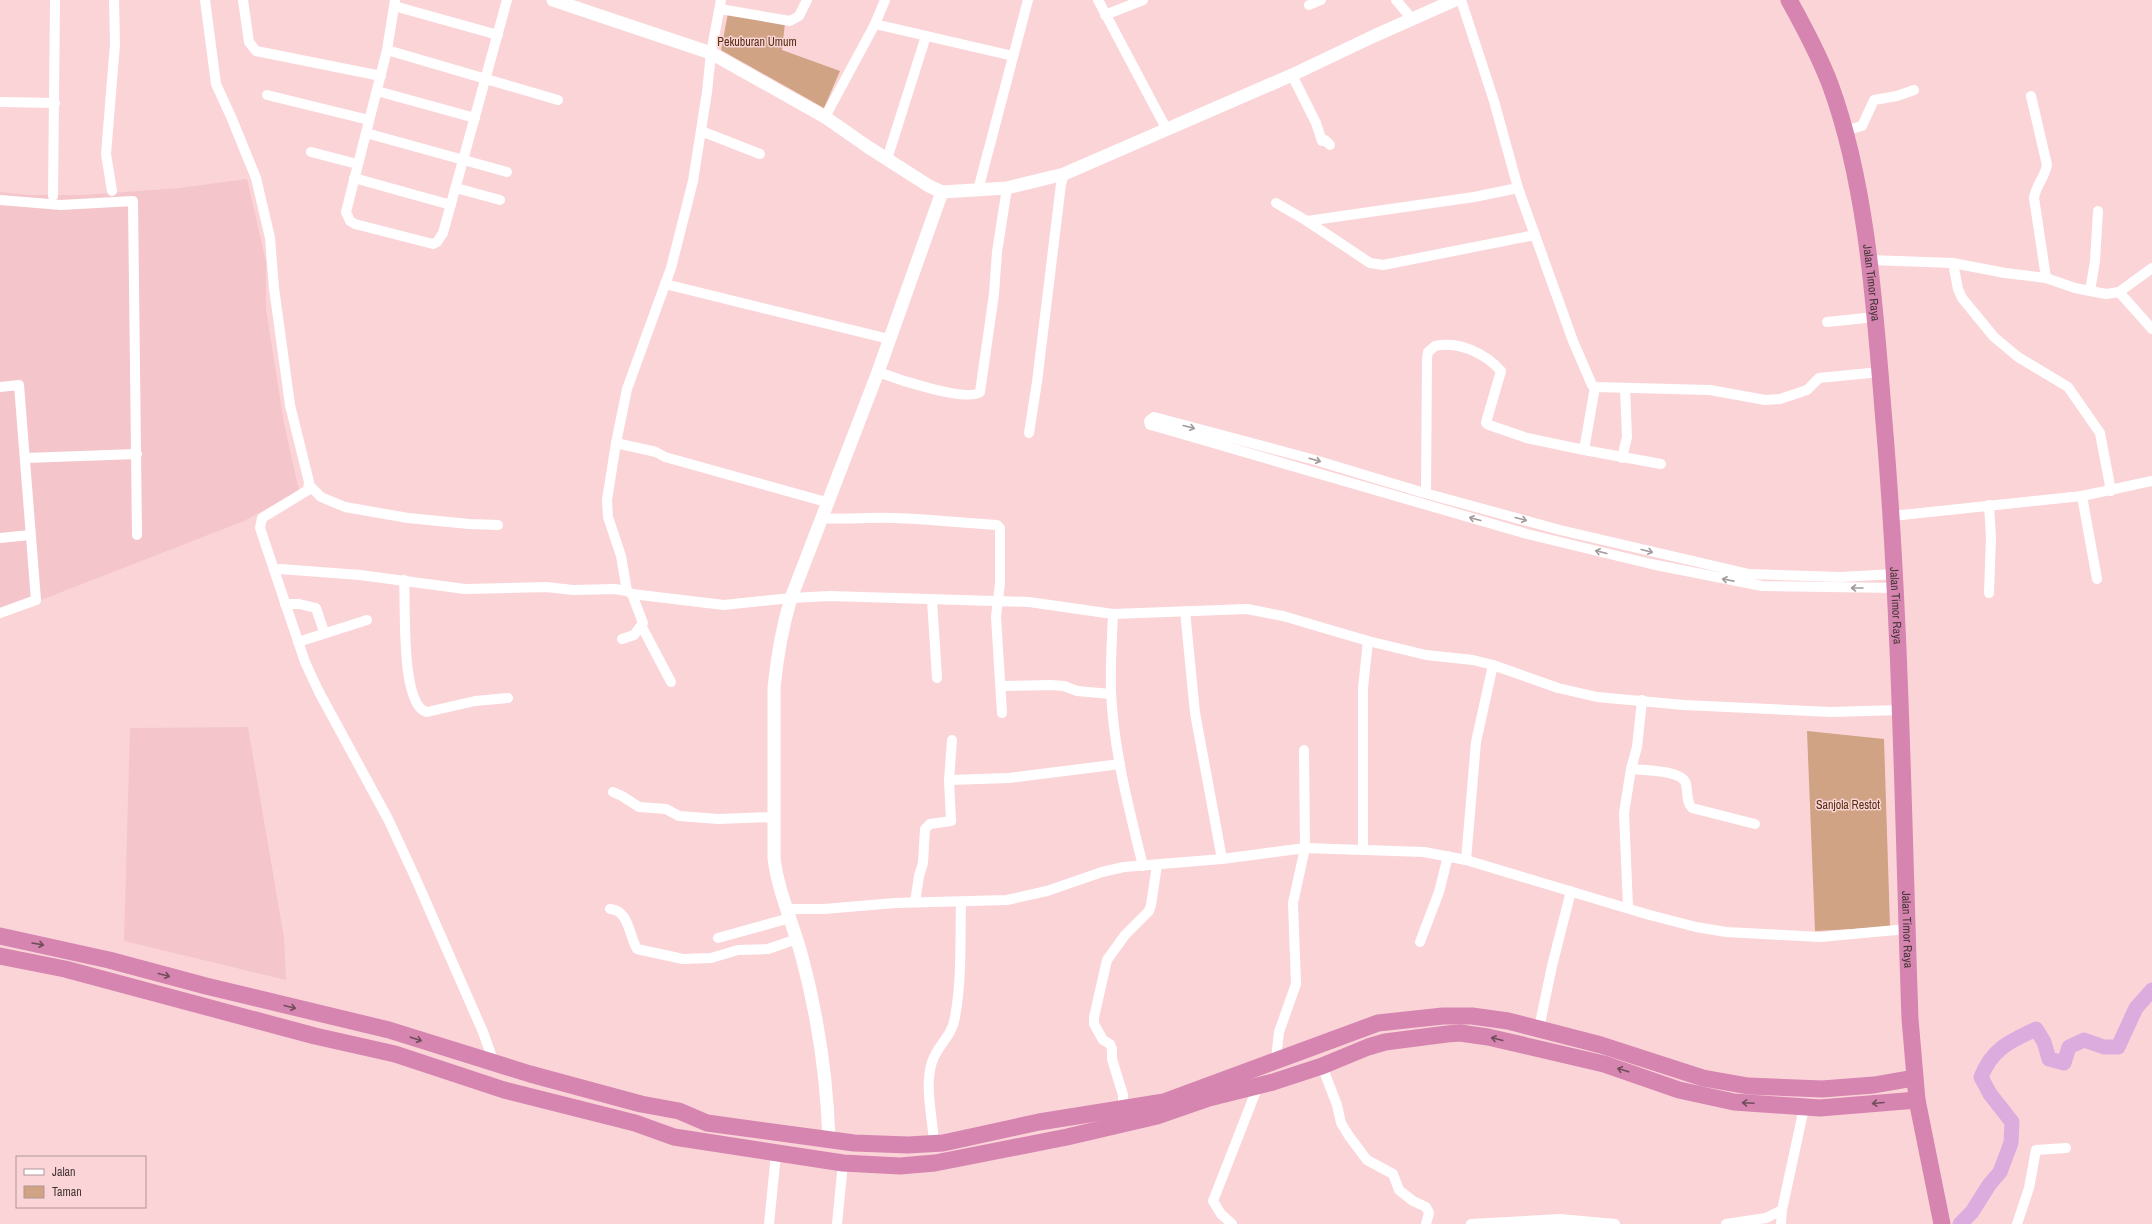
<svg xmlns="http://www.w3.org/2000/svg" width="2152" height="1224" font-family="'Archivo Narrow',sans-serif">
  <style>
    .built { fill: #f4c6cb }
    .green { fill: #cfa383 }
    .lines { fill: none; stroke-linecap: round; stroke-linejoin: round }
    .river { stroke: #ddacdf; stroke-width: 15 }
    .minor { stroke: #fff; stroke-width: 10 }
    .tertiary { stroke: #fff; stroke-width: 13 }
    .trunk { stroke: #d684b0; stroke-width: 17 }
    .oneway { stroke: #a29a9b }
    .oneway2 { stroke: #704d5b }
    .labels { text-anchor: middle; stroke-width: 3; stroke-linejoin: round; paint-order: stroke }
    .park-label { font-size: 12px; fill: #552f0f; stroke: #fbd4d8 }
    .street-label { font-size: 12px; fill: #453637; stroke: #fbd4d8 }
  </style>
  <rect width="100%" height="100%" fill="#fbd4d8"/>
  <!-- built -->
  <g class="built">
    <path d="M247,179L266,262V309L284,423L299,491L244,521L0,616V192L29,195H83L179,188Z"/>
    <path d="M248,727L284,938L286,980L124,941L130,728Z"/>
  </g>
  <!-- green -->
  <g class="green">
    <path d="M728,13L785,23L782,50L840,71L824,108L721,50Z"/>
    <path d="M1807,731L1884,739L1890,927L1815,931Z"/>
  </g>
  <g class="lines">
    <!-- river -->
    <path class="river" d="M1960,1224L1972,1212L1989,1185L2000,1172L2011,1143L2012,1122L1990,1094L1981,1077C1992,1049 2010,1041 2036,1029L2044,1042L2049,1059L2064,1063L2069,1047L2084,1040L2104,1047H2118L2136,1008L2152,990"/>
    <!-- minor -->
    <g class="minor">
      <path d="M205,0L216,84L232,119L256,178L270,238L274,288L290,405L309,482L308,490L262,518L260,528L305,662L319,692L388,819L415,877L483,1032L494,1063"/>
      <path d="M243,0L249,42L256,51L381,76"/>
      <path d="M395,0L387,50L346,212L350,221L355,224L433,244L437,242L443,233L507,0"/>
      <path d="M721,0L711,53L707,92L693,181L671,268L627,389L616,443L607,500L608,517L621,556L627,591L632,594L724,605L791,598L830,596L1029,602L1113,614L1247,609L1283,616L1368,641L1426,655L1473,660L1493,665L1558,688L1597,697L1684,705L1831,712L1900,710"/>
      <path d="M1098,0L1167,130"/>
      <path d="M1396,0L1412,19"/>
      <path d="M1461,0L1494,101L1518,188L1573,341L1592,385L1595,387L1710,390L1765,400L1780,399L1807,390L1819,378L1880,372"/>
      <path d="M1309,5L1321,0"/>
      <path d="M394,6L498,35"/>
      <path d="M720,9L790,21L799,16L807,0"/>
      <path d="M1105,15L1143,0"/>
      <path d="M875,24L1013,56"/>
      <path d="M387,50L558,100"/>
      <path d="M1292,75L1316,123L1322,141L1325,140L1330,145"/>
      <path d="M377,91L475,118"/>
      <path d="M267,95L369,120"/>
      <path d="M2031,96L2047,165C2045,177 2036,185 2034,198L2046,278"/>
      <path d="M0,102L55,103"/>
      <path d="M825,117L875,24L885,0"/>
      <path d="M701,131L760,154"/>
      <path d="M1844,131L1862,126L1874,100L1897,96L1914,90"/>
      <path d="M366,133L507,172"/>
      <path d="M311,152L357,164"/>
      <path d="M887,159L926,36"/>
      <path d="M354,178L451,205"/>
      <path d="M456,188L500,200"/>
      <path d="M1518,188L1474,197L1307,221L1370,263L1383,265L1535,235"/>
      <path d="M978,190L1028,0"/>
      <path d="M112,191L106,154L115,44L114,0"/>
      <path d="M53,196L55,0"/>
      <path d="M0,200L61,205L133,201L137,535"/>
      <path d="M1276,203L1307,221"/>
      <path d="M1869,260L1953,263L2005,273L2046,278L2075,288L2106,294L2119,292L2152,268"/>
      <path d="M1953,263L1958,289L1962,298L1994,337L2018,357L2068,387L2100,433L2111,491"/>
      <path d="M665,284L889,339"/>
      <path d="M2090,291L2095,261L2098,211"/>
      <path d="M2119,292L2152,329"/>
      <path d="M1827,322L1875,317"/>
      <path d="M878,372C894,378 967,403 980,392L994,294L997,252L1007,188"/>
      <path d="M0,387L19,385L36,600L0,613"/>
      <path d="M1595,387L1584,450L1661,464"/>
      <path d="M1029,433L1037,382L1061,184L1064,174"/>
      <path d="M616,443L656,452L665,457L826,502"/>
      <path d="M25,458L137,454"/>
      <path d="M1622,458L1627,437L1625,388"/>
      <path d="M310,486L321,497L345,507L408,518L469,524L498,525"/>
      <path d="M1426,493L1427,358L1428,352L1435,346C1459,341 1485,353 1501,371L1487,419L1486,423L1489,425L1527,438L1584,450"/>
      <path d="M2082,496L2097,579"/>
      <path d="M1989,505L1991,537L1989,593"/>
      <path d="M1892,516L2082,496L2152,481"/>
      <path d="M821,518C845,520 869,517 894,518C928,519 963,523 997,525L1000,528V583L996,617L1002,713"/>
      <path d="M0,538L30,535"/>
      <path d="M275,571L280,569L360,575L465,589L546,587L573,590L615,589L627,591"/>
      <path d="M1896,574L1840,577L1749,574L1560,530L1421,492L1315,460L1154,417L1149,421L1150,425L1158,427L1527,534L1651,564L1762,586L1896,588"/>
      <path d="M404,580C406,604 400,706 427,712L475,701L508,698"/>
      <path d="M932,600L937,678"/>
      <path d="M285,604H299L316,608L324,632"/>
      <path d="M1185,611L1195,713L1222,859"/>
      <path d="M1113,614C1112,640 1110,667 1111,693C1114,752 1129,809 1143,866"/>
      <path d="M642,627L671,682"/>
      <path d="M622,639L634,635L643,623L632,594"/>
      <path d="M298,642L367,620"/>
      <path d="M1001,686L1051,685L1064,686L1077,691L1111,694"/>
      <path d="M1631,769C1643,770 1683,770 1686,784C1688,792 1686,802 1692,808L1755,824"/>
      <path d="M949,780L1009,778L1120,764"/>
      <path d="M613,792L622,796L639,807L666,809L679,816L718,819L774,817"/>
      <path d="M1363,850V688L1368,641"/>
      <path d="M1466,860L1476,742L1493,665"/>
      <path d="M915,902L919,876L923,863L925,829L930,824L951,821L949,780L952,740"/>
      <path d="M1628,907L1624,813L1631,769L1637,747L1642,700"/>
      <path d="M610,909C629,910 629,936 637,949L683,959L711,958L738,950L768,949L797,939"/>
      <path d="M787,909H824L895,903L1007,900L1047,891L1102,872L1124,867L1222,859L1305,848L1424,852L1466,860L1646,914L1696,927L1726,932L1820,937L1907,929"/>
      <path d="M718,938L790,918"/>
      <path d="M1420,942L1439,892L1448,856"/>
      <path d="M1539,1028L1552,966L1571,891"/>
      <path d="M1276,1059L1279,1032L1296,984L1293,903L1305,848L1304,750"/>
      <path d="M1322,1066L1337,1105L1341,1123L1349,1136L1367,1160L1393,1174L1399,1190L1413,1201L1426,1207L1429,1213L1426,1224"/>
      <path d="M1123,1109V1095L1112,1059V1049L1110,1044L1103,1040L1094,1024V1017L1107,960L1125,935L1149,911L1151,905L1157,865"/>
      <path d="M934,1144C933,1118 924,1087 932,1062C938,1044 952,1037 955,1017C962,979 960,940 961,902"/>
      <path d="M769,1224L776,1154"/>
      <path d="M837,1224L843,1163"/>
      <path d="M1232,1224L1221,1214L1213,1201L1258,1086"/>
      <path d="M1471,1224L1560,1219L1615,1224"/>
      <path d="M1726,1224L1766,1218L1782,1210L1804,1108"/>
      <path d="M1781,1224L1782,1210"/>
      <path d="M2017,1224L2029,1188L2036,1150L2066,1148"/>
    </g>
    <!-- tertiary -->
    <g class="tertiary">
      <path d="M553,0L711,53L825,117L868,147L929,186L942,192L1007,188L1064,174L1292,75L1374,36L1455,0"/>
      <path d="M829,1140C827,1079 818,1017 802,957C793,923 778,892 774,858V688C777,657 782,628 791,598L878,372L942,192"/>
    </g>
    <!-- trunk -->
    <g class="trunk">
      <path id="s1" d="M1789,0C1804,27 1819,55 1830,84C1868,187 1875,313 1884,422C1901,621 1903,820 1910,1019L1917,1100L1942,1224"/>
      <path d="M0,936L109,960L206,986L389,1030L530,1074L641,1104L679,1111L707,1123L854,1143L908,1145L943,1143L1039,1122L1164,1102L1378,1023L1443,1016H1472L1508,1021L1601,1045L1703,1078L1748,1086L1822,1089L1874,1085L1914,1078"/>
      <path d="M0,956L65,969L315,1036L395,1054L504,1090L635,1123L674,1137L843,1163L900,1166L935,1163L1067,1137L1157,1116L1209,1098L1273,1082L1322,1066L1368,1047L1385,1042L1447,1034L1460,1033L1488,1037L1604,1064L1679,1090L1734,1102L1820,1108L1917,1100"/>
    </g>
  </g>
  <!-- one-way arrows -->
  <defs><path id="oneway-shaft" d="M-6 0H5M1.5-3L5.5 0L1.5 3" fill="none" stroke-width="1.6" stroke-linecap="round" stroke-linejoin="round"/></defs>
  <g class="oneway">
    <use href="#oneway-shaft" transform="translate(1189 427) rotate(15)"/>
    <use href="#oneway-shaft" transform="translate(1315 460) rotate(16)"/>
    <use href="#oneway-shaft" transform="translate(1475 519) rotate(-165)"/>
    <use href="#oneway-shaft" transform="translate(1521 519) rotate(15)"/>
    <use href="#oneway-shaft" transform="translate(1647 551) rotate(14)"/>
    <use href="#oneway-shaft" transform="translate(1601 552) rotate(-166)"/>
    <use href="#oneway-shaft" transform="translate(1728 580) rotate(-169)"/>
    <use href="#oneway-shaft" transform="translate(1857 588) rotate(-180)"/>
  </g>
  <g class="oneway2">
    <use href="#oneway-shaft" transform="translate(38 944) rotate(10)"/>
    <use href="#oneway-shaft" transform="translate(164 975) rotate(15)"/>
    <use href="#oneway-shaft" transform="translate(290 1007) rotate(14)"/>
    <use href="#oneway-shaft" transform="translate(416 1039) rotate(18)"/>
    <use href="#oneway-shaft" transform="translate(1497 1039) rotate(-166)"/>
    <use href="#oneway-shaft" transform="translate(1623 1070) rotate(-163)"/>
    <use href="#oneway-shaft" transform="translate(1748 1103) rotate(-177)"/>
    <use href="#oneway-shaft" transform="translate(1878 1103) rotate(175)"/>
  </g>
  <g class="labels">
    <!-- park labels -->
    <g class="park-label">
      <text x="757" y="46">Pekuburan Umum</text>
      <text x="1848" y="809">Sanjola Restot</text>
    </g>
    <!-- street labels -->
    <g class="street-label">
      <text dy="4" stroke="none"><textPath href="#s1" startOffset="297">Jalan Timor Raya</textPath></text>
      <text dy="4" stroke="none"><textPath href="#s1" startOffset="621">Jalan Timor Raya</textPath></text>
      <text dy="4" stroke="none"><textPath href="#s1" startOffset="945">Jalan Timor Raya</textPath></text>
    </g>
  </g>
  <!-- legend -->
  <rect x="16" y="1156" width="130" height="52" fill="#fbd4d8" stroke="#b29598"/>
  <rect x="24" y="1169" width="20" height="6" fill="#ffffff" stroke="#b29598"/>
  <text x="52" y="1176" font-size="12" fill="#453637">Jalan</text>
  <rect x="24" y="1186" width="20" height="12" fill="#cfa383" stroke="#b29598"/>
  <text x="52" y="1196" font-size="12" fill="#453637">Taman</text>
</svg>
